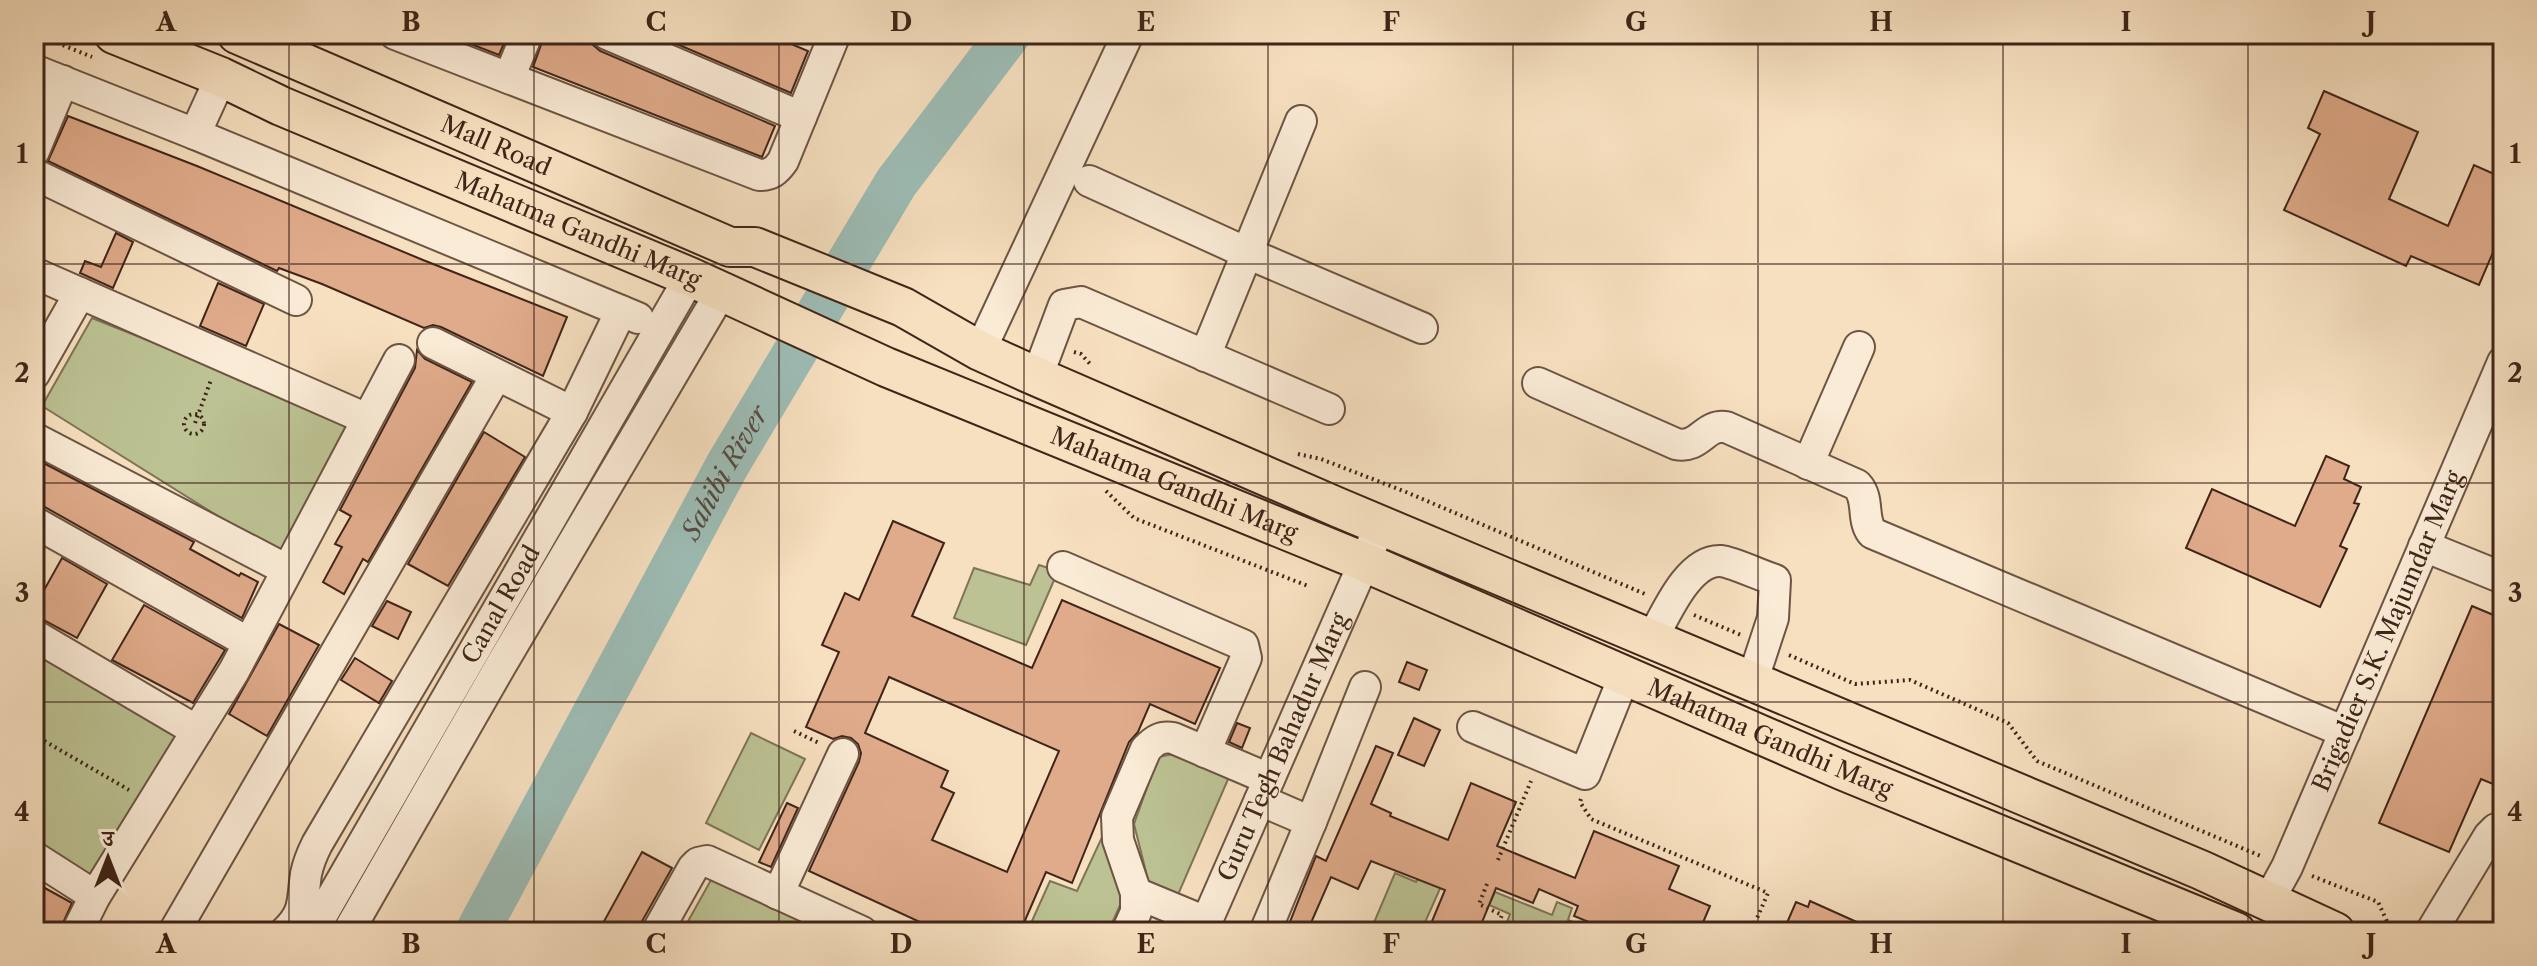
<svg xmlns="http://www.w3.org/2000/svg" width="2537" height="966" font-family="'Libre Caslon Text','Noto Serif Devanagari',serif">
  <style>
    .green { fill: #bcc293; stroke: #7e7456; stroke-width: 2 }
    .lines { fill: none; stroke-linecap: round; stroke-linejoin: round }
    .river { stroke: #9dbdb6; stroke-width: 44 }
    .building { fill: #e0ab8b; stroke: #3f2519; stroke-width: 2; fill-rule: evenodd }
    .minor-casing { stroke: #6d5443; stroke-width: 34 }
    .major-casing { stroke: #3f2519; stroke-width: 42 }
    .path { stroke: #3f2519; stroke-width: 4; stroke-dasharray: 2 4; stroke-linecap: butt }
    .minor { stroke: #faebd6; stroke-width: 30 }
    .major { stroke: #f7e0c0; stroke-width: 38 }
    .grid { fill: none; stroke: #3f2519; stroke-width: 2; stroke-opacity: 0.55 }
    .labels { text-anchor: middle; stroke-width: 6; stroke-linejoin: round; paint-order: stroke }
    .street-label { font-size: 24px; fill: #3f2519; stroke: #faebd6 }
    .water-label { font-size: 26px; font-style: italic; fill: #564b40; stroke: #faebd6 }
    .neatline { fill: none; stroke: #3f2519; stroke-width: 3 }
    .grid-label { font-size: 26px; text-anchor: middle; font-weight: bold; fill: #3f2519 }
  </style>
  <rect width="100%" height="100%" fill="#f7e0c0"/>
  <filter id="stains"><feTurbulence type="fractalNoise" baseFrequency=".0025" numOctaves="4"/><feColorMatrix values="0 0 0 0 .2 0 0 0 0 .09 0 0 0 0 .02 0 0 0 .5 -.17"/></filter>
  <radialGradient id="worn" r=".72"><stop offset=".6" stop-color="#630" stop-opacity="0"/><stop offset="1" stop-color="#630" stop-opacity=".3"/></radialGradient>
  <!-- green -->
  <g class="green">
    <path d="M92,318L349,421L280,555L42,406Z"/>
    <path d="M1039,565L1058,571L1026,645L954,618L974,568L1030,585Z"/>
    <path d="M34,636L188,727L88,880L34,846Z"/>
    <path d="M751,733L805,759L759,850L706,823Z"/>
    <path d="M1173,754L1229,777L1177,897L1149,884L1134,824L1158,757Z"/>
    <path d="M1110,820L1126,892L1108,932H1027L1050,881L1077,891Z"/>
    <path d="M1424,865L1446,875L1422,929L1427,932H1370L1395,873L1416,882Z"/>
    <path d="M711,880L830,932H682Z"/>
    <path d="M1495,892L1552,915L1557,902L1572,908L1568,920L1598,932H1503L1510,914L1489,905Z"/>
  </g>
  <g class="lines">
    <!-- river -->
    <path class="river" id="s1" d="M477,932L728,464L896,183L1009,34"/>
  </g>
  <!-- building -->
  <g class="building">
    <path d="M445,34H508L499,55Z"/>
    <path d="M545,34H582L590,37L593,45L600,51L775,126L762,157L533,67Z"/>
    <path d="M667,34H781L779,39L808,51L791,93L665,39Z"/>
    <path d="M2324,91L2418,132L2389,199L2448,226L2474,165L2503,178V229L2479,285L2411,256L2406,266L2284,210L2320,134L2308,128Z"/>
    <path d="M68,116L197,166L423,260L567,317L543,376L441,327L433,325L424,328L322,284L279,268L277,271L48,161Z"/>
    <path d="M116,233L133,242L113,288L80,273L85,261L101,267Z"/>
    <path d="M218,283L264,304L246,346L200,326Z"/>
    <path d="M417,350L425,359L472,382L368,562L363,559L344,594L323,582L342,547L335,544L351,516L340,510L415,368Z"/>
    <path d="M484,432L525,457L448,586L408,564Z"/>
    <path d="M2326,456L2349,466L2344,479L2361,487L2354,503L2359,504L2340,546L2347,549L2320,607L2186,548L2212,489L2295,526Z"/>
    <path d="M34,458L194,542L190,549L239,576L241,573L258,582L242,618L43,506L34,504Z"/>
    <path d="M893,521L944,543L912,616L1032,668L1062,600L1220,668L1195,724L1150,704L1138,732L1129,742L1072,883L1046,872L1020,932H916L920,922L809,871L859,762L861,753L858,744L851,738L842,736L833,739L806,727L839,652L822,645L845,593L859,600ZM889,677L1059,751L1007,872L932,840L954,793L941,787L948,771L865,733Z"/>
    <path d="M62,558L107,584L77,638L34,615V608Z"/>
    <path d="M387,601L411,612L398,639L372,626Z"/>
    <path d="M144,605L225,650L193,703L112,660Z"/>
    <path d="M2472,606L2503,619V788L2481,779L2449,852L2379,823Z"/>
    <path d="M279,624L319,645L267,736L229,714Z"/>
    <path d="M355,658L392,681L379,703L341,680Z"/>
    <path d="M1407,662L1427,670L1419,690L1399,682Z"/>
    <path d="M1414,718L1440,730L1424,766L1398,755Z"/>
    <path d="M1237,723L1250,728L1242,748L1229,742Z"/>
    <path d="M1376,746L1393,753L1371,804L1391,813L1390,816L1448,840L1471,783L1516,802L1497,846L1575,878L1594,831L1679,866L1669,889L1710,906L1699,932H1613L1574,916L1578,906L1539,889L1533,903L1496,888L1478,932H1444L1430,926L1445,890L1371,861L1358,889L1331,877L1307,932H1286L1316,856L1326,861Z"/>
    <path d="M787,803L798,808L771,867L759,862Z"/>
    <path d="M642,852L672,868L641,923L639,932H616L602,925Z"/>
    <path d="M34,882L72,903L59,932H34Z"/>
    <path d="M1810,901L1879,932H1783L1796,902L1808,907Z"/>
  </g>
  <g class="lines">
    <defs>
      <g id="minor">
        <path d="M395,34L759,175C771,175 776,171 783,161L835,34"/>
        <path d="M607,34L801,117"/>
        <path d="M34,70L195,134"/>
        <path d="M221,77L195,134L638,318"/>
        <path d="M509,78L527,34"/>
        <path d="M34,151L63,81"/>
        <path d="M34,174L296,300"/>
        <path d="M1089,181L1247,253L1422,328"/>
        <path d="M34,273L367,419"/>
        <path d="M433,343L572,412"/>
        <path d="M980,351L1128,34"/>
        <path d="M1205,356L1301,121"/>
        <path d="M34,374L80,293"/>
        <path d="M1037,377L1064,305L1081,302L1329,409"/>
        <path d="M1538,383L1676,444C1700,449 1704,424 1726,427L1857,485C1870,499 1861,518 1872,533L2345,732"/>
        <path d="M34,438L287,570"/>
        <path d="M1808,464L1859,347"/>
        <path d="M34,522L249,643"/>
        <path d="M2424,546L2503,578"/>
        <path d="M1063,567L1243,645L1246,658L1205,752"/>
        <path d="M34,635L197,731"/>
        <path d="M1652,639C1665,616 1688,559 1721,561C1732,562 1762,576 1775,580L1773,618L1752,682"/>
        <path d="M1473,727L1585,774L1625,674"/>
        <path d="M1260,800L1311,822L1265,932"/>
        <path d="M1311,822L1365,687"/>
        <path d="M34,857L95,896"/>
        <path d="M1136,893L1206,922"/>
        <path d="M778,894L843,754"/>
        <path id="s2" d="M2269,900L2287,867L2503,362"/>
        <path d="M77,932L95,896L234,671L399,360"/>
        <path d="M174,932L496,376"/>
        <path d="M285,932C306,912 302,901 306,874C308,864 312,854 317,844L572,412L621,311"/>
        <path id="s3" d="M312,932L690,277"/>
        <path d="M348,932L501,665L721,292"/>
        <path d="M657,932L693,868L698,863L707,861L862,932"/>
        <path d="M1127,932L1136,912V893L1118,840L1117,817L1146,749C1155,740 1161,736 1173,738L1269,779"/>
        <path id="s4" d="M1202,932L1381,524"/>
        <path d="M2431,932L2489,836L2496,829L2503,827"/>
      </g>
      <g id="major">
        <path id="s5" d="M114,34L221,77L281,106L690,277L886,367L1364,562L1844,771L2236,932"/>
        <path id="s6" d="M237,34L730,247H755L903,307L980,351L1024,371L1337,507L2201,870L2335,932"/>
      </g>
    </defs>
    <!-- minor casing -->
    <use href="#minor" class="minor-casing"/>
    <!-- major casing -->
    <use href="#major" class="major-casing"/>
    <!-- path -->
    <g class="path">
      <path d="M35,34L92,57"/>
      <path d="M1074,352L1081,354L1092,366"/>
      <circle cx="194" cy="424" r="10"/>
      <path d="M195,423L211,380"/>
      <path d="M1298,454L1321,459L1406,492L1645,594"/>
      <path d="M1106,491L1134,518L1308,586"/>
      <path d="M1694,615L1741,635"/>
      <path d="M1789,655L1855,684L1910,680L2008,723L2037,761L2263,857"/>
      <path d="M794,731L819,743"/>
      <path d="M34,735L129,790"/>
      <path d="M1581,799L1580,802L1591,819L1768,893L1751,932"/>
      <path d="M1498,860L1531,781"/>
      <path d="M2312,876L2378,902L2392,932"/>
      <path d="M1487,884L1479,904L1502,915L1495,932"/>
      <path d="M2364,924L2383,932"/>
    </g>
    <!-- minor -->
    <use href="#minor" class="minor"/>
    <!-- major -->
    <use href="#major" class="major"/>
  </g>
  <!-- grid -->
  <path class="grid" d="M289,34V932M534,34V932M779,34V932M1024,34V932M1268,34V932M1513,34V932M1758,34V932M2003,34V932M2248,34V932M34,264H2503M34,483H2503M34,702H2503"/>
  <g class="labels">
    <!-- street labels -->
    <g class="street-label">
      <text dy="8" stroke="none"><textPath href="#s6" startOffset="282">Mall Road</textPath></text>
      <text dy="8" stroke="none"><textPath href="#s5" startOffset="504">Mahatma Gandhi Marg</textPath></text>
      <text dy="8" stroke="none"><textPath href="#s5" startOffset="1152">Mahatma Gandhi Marg</textPath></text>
      <text dy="8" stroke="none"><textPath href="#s3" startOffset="378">Canal Road</textPath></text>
      <text dy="8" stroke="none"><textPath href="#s2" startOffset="294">Brigadier S.K. Majumdar Marg</textPath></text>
      <text dy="8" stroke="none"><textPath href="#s5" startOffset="1800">Mahatma Gandhi Marg</textPath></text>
      <text dy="8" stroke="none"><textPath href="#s4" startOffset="202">Guru Tegh Bahadur Marg</textPath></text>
    </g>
    <!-- water labels -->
    <g class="water-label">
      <text dy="9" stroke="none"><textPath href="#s1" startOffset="522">Sahibi River</textPath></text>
    </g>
  </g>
  <!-- margin -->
  <rect width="2537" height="966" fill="none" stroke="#f7e0c0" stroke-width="88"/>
  <!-- north arrow -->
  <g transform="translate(108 858)" stroke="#faebd6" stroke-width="6" paint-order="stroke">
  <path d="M0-6L14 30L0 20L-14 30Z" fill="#3f2519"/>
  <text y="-12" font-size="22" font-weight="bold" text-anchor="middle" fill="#3f2519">उ</text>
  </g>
  <rect x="44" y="44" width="2449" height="878" class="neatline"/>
  <g class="grid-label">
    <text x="166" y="31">A</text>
    <text x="411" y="31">B</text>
    <text x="656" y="31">C</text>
    <text x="901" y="31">D</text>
    <text x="1146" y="31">E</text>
    <text x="1391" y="31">F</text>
    <text x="1636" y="31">G</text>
    <text x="1881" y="31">H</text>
    <text x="2126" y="31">I</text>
    <text x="2371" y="31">J</text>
    <text x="22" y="163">1</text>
    <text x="2515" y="163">1</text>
    <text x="22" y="382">2</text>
    <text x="2515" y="382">2</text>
    <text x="22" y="602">3</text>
    <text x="2515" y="602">3</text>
    <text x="22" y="821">4</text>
    <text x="2515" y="821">4</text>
    <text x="166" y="953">A</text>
    <text x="411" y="953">B</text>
    <text x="656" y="953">C</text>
    <text x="901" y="953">D</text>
    <text x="1146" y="953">E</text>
    <text x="1391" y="953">F</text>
    <text x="1636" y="953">G</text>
    <text x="1881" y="953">H</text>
    <text x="2126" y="953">I</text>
    <text x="2371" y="953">J</text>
  </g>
  <rect width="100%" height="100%" filter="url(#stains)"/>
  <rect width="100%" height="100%" fill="url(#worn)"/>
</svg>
